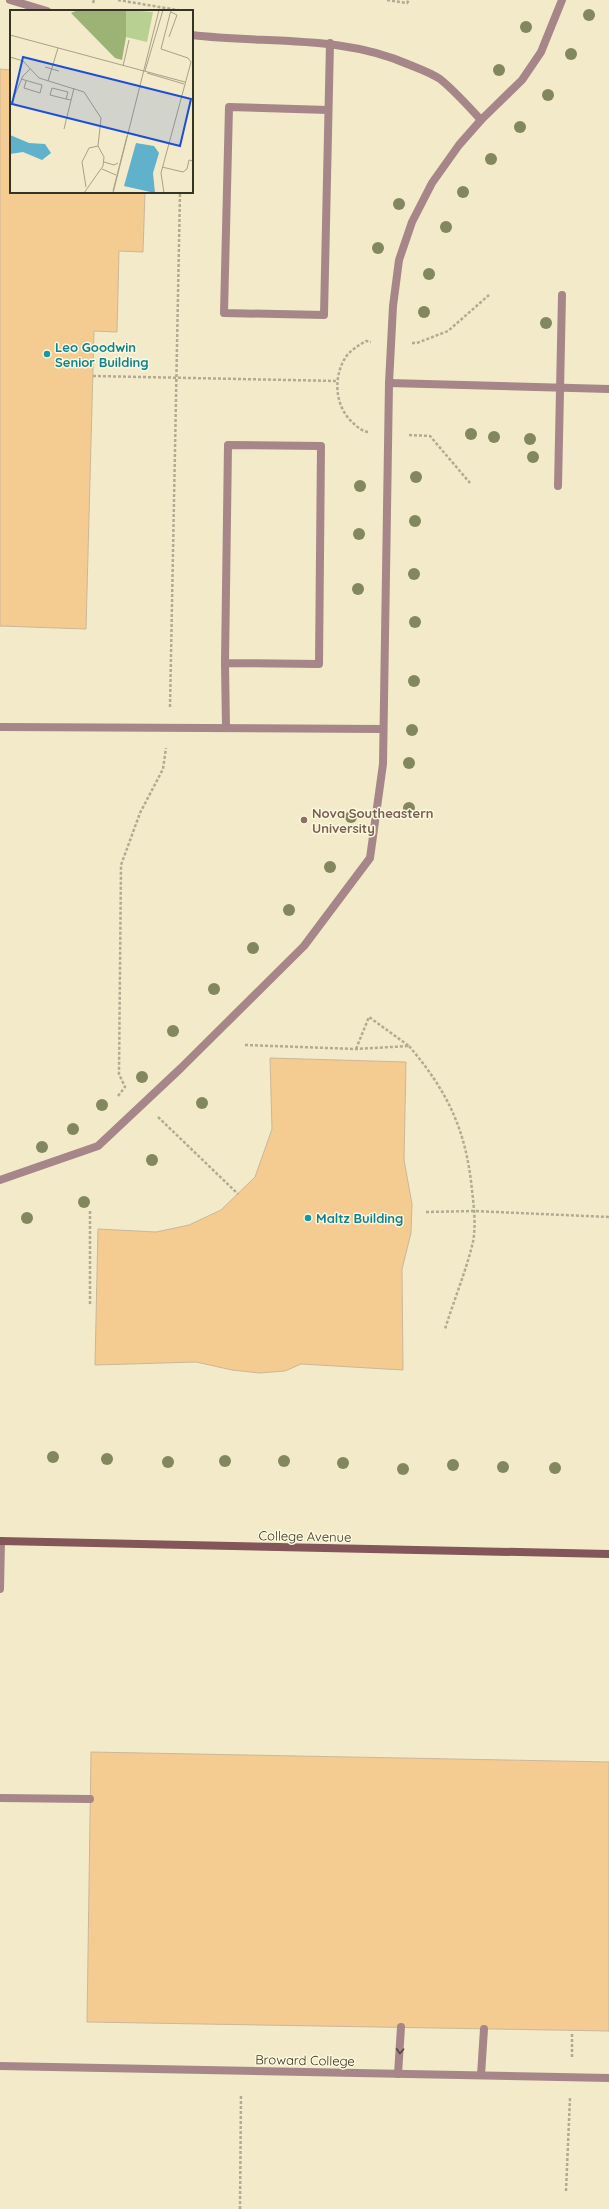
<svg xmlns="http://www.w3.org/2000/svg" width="609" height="2209" font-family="Quicksand,sans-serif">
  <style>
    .building { fill: #f4cb90; stroke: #cbb79b }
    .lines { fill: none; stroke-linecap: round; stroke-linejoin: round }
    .path { stroke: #b1ab91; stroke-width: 2.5; stroke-dasharray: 3 2; stroke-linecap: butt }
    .lane { stroke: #a68688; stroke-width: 8 }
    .street { stroke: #a68688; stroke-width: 8 }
    .secondary { stroke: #83565a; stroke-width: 8 }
    .tree { fill: #83875e }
    .oneway { stroke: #52483e }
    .culture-dot { fill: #0f9aa8; stroke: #fef8dd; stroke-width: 1.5 }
    .education-dot { fill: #8d6e63; stroke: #fef8dd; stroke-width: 1.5 }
    .labels { text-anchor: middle; stroke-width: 3; stroke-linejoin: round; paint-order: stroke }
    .culture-label { font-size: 13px; font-weight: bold; fill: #0d838f; stroke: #fef8dd; text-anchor: start }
    .education-label { font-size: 13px; font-weight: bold; fill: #785e54; stroke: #fef8dd; text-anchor: start }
    .street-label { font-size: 13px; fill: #363326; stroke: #fef8dd }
    .inset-road { fill: none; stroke: #a7a188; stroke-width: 1 }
    .view { fill: #1d4ed8; fill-opacity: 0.15; stroke: #1d4ed8; stroke-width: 2 }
    .inset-edge { fill: none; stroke: #363326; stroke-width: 2 }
  </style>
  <rect width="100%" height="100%" fill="#f2eac9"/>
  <!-- building -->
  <g class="building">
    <path d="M0,69L11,70V192H145L143,252L119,251L117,332L94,331L86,629L0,626Z"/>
    <path d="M270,1058L406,1062L404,1160L412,1204L411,1233L402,1269L403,1370L301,1364L285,1371L259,1373L232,1370L196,1362L95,1365L98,1229L156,1232L189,1225L221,1210L255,1177L272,1129Z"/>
    <path d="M91,1752L609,1762V2031L87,2022Z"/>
  </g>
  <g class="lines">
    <!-- path -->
    <g class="path">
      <path d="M118,0L183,11"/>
      <path d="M387,0L407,3L409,0"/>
      <path d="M93,3L94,0"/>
      <path d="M412,343H417L448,331L489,295"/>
      <path d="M93,376L337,381"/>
      <path d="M368,432C361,431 355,425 350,420C334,403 333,373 348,354C353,349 359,345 366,341L371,342"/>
      <path d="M409,435L430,436L470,483"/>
      <path d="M170,707L180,192"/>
      <path d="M245,1045L356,1049L409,1046L369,1017L356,1049"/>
      <path d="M409,1046C448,1092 466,1130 472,1190C474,1207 476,1226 473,1242C466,1271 454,1300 445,1329"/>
      <path d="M118,1096L125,1087L119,1074L121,865L140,813L163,769L166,748"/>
      <path d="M158,1117L238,1194"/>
      <path d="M426,1212L474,1211L609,1217"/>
      <path d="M90,1304V1211"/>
      <path d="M572,2057V2033"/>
      <path d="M566,2191L570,2098"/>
      <path d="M240,2209L241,2094"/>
    </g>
    <!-- lane -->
    <g class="lane">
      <path d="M10,0L47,11"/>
      <path d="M192,35C265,44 341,34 410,65C420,69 431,73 440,79C455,91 468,106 481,120"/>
      <path d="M328,110L229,107L224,313L324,315L330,43"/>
      <path d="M558,486L562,295"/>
      <path d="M225,663L319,664L321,446L228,445L225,663L226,728"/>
      <path d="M0,1798L90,1799"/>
      <path d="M398,2074L401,2027"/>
      <path d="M481,2075L484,2029"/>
    </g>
    <!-- street -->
    <g class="street">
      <path d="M389,383L609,389"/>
      <path d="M0,727L383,729"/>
      <path d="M0,1180L98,1146L181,1068L304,946L370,858L383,764L389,383L393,306L399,260L412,222L432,183L459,145L481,120L522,80L541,52L562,0"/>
      <path d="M0,1589L1,1541"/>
      <path d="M0,2066L609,2078"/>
    </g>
    <!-- secondary -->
    <path class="secondary" d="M0,1541L609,1554"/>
  </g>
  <!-- trees -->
  <g class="tree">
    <circle cx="589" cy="15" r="6"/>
    <circle cx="526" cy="27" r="6"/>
    <circle cx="571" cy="54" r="6"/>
    <circle cx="499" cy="70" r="6"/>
    <circle cx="548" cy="95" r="6"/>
    <circle cx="520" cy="127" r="6"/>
    <circle cx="491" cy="159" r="6"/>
    <circle cx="463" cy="192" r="6"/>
    <circle cx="399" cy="204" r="6"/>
    <circle cx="446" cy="227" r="6"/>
    <circle cx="378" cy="248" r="6"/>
    <circle cx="429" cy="274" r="6"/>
    <circle cx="424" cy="312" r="6"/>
    <circle cx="546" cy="323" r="6"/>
    <circle cx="471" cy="434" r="6"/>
    <circle cx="494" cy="437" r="6"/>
    <circle cx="530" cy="439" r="6"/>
    <circle cx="533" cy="457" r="6"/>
    <circle cx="416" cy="477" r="6"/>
    <circle cx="360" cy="486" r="6"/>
    <circle cx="415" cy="521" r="6"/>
    <circle cx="359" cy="534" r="6"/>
    <circle cx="414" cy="574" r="6"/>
    <circle cx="358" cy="589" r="6"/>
    <circle cx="415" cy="622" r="6"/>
    <circle cx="414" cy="681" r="6"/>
    <circle cx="412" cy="730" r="6"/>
    <circle cx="409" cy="763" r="6"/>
    <circle cx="409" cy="808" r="6"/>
    <circle cx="351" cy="817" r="6"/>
    <circle cx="330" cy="867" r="6"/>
    <circle cx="289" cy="910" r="6"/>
    <circle cx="253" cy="948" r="6"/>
    <circle cx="214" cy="989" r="6"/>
    <circle cx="173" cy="1031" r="6"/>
    <circle cx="142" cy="1077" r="6"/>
    <circle cx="202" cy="1103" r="6"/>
    <circle cx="102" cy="1105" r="6"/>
    <circle cx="73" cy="1129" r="6"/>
    <circle cx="42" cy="1147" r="6"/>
    <circle cx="152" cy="1160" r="6"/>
    <circle cx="84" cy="1202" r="6"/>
    <circle cx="27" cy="1218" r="6"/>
    <circle cx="53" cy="1457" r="6"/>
    <circle cx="107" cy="1459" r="6"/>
    <circle cx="225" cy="1461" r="6"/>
    <circle cx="284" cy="1461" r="6"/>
    <circle cx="168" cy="1462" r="6"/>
    <circle cx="343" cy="1463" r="6"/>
    <circle cx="453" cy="1465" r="6"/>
    <circle cx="503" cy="1467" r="6"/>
    <circle cx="555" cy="1468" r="6"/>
    <circle cx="403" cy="1469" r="6"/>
  </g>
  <!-- one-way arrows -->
  <defs><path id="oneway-chevron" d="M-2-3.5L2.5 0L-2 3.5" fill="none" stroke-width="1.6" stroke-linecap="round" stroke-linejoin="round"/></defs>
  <use class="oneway" href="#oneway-chevron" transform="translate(400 2051) rotate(93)"/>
  <!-- markers -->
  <g class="culture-dot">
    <circle cx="47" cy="354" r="4"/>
    <circle cx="308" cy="1218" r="4"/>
  </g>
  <circle class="education-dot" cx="304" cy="820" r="4"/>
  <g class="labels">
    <!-- culture labels -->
    <g class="culture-label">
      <text x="55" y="352">Leo Goodwin<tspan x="55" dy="15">Senior Building</tspan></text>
      <text x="316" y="1223">Maltz Building</text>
    </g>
    <!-- education labels -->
    <g class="education-label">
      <text x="312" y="818">Nova Southeastern<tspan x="312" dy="15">University</tspan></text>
    </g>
    <!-- street labels -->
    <g class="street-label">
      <text transform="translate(305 1536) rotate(1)" y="5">College Avenue</text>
      <text transform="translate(305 2060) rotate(1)" y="5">Broward College</text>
    </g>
  </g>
  <!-- overview -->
  <g transform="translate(10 10)">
    <rect width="183" height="183" fill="#f2eac9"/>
    <path d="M116,0L143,2L137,32L116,27Z" fill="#b9d093"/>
    <path d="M68,0H116V27L112,50L105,48L61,3Z" fill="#9cb375"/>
    <path d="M0,125L19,133L35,134L41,143L32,150L13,142L0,144ZM126,133L144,136L149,143L143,163L145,183L114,176Z" fill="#60b1cc"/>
    <path class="inset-road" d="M0,25L175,72M159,27L167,5L161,2M0,47L13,51L29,68L74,82L91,108L88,136M113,56L119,30M35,57L49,61M135,61L153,0M137,63L174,74M11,69L32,75L30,83L14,78L16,71M38,71L48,38M56,89L58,82L42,78L40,85L56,89L61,90M0,96L13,66L20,59M54,119L64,78M119,123L159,133M94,152L104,155L108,153M152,157L173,162L177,159L179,150L183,151M92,159L106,165M76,177L72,152L79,138L88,136M103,181L117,126M74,183L93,156L94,147L88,136M103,183L149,0M154,183L151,163L181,52L178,48L151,39L161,0"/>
    <path class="view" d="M13,47L181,89L170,136L2,94Z"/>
    <rect width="183" height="183" class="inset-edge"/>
  </g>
</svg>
